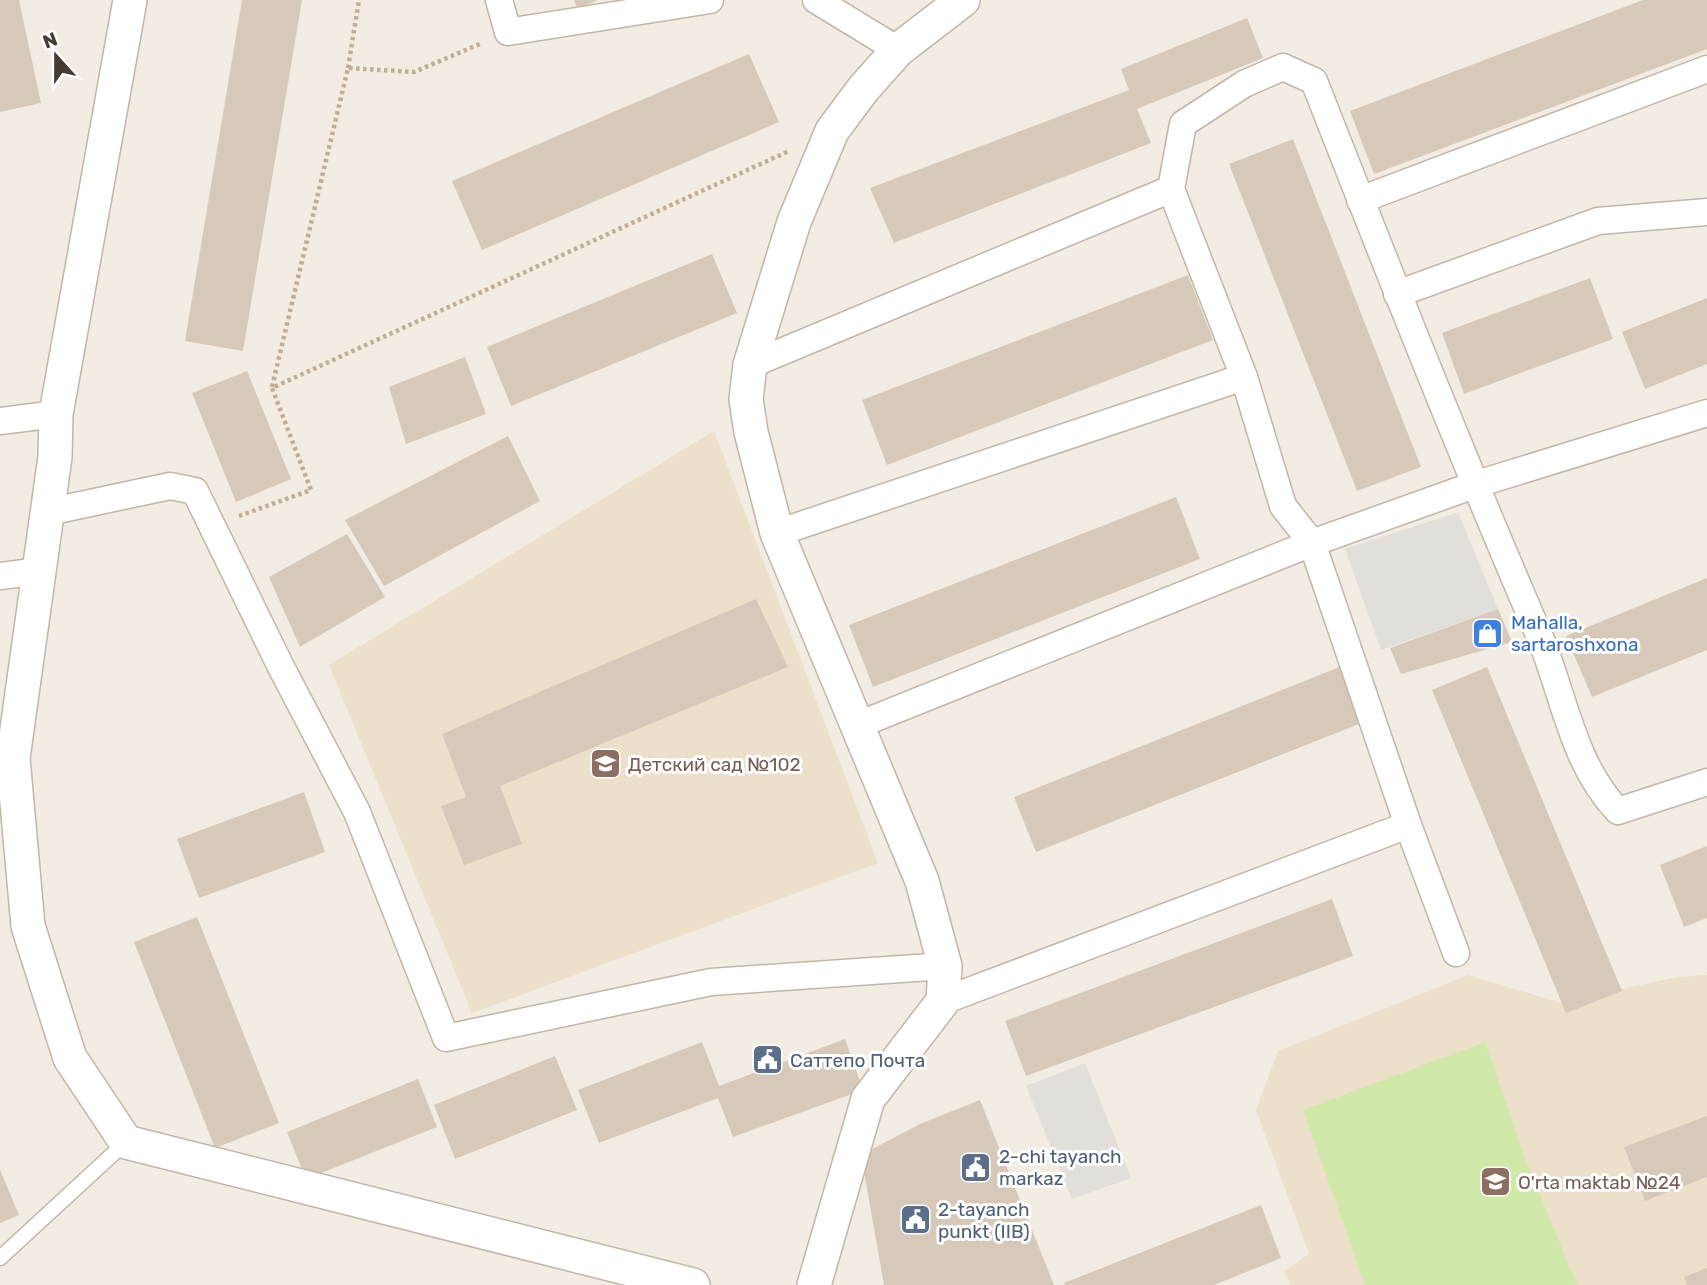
<svg xmlns="http://www.w3.org/2000/svg" width="1707" height="1285" font-family="Rubik,sans-serif">
  <style>
    .education { fill: #ece0cb }
    .green { fill: #d1e9a8 }
    .parking { fill: #e2dfdb }
    .building { fill: #d7c9ba }
    .lines { fill: none; stroke-linecap: round; stroke-linejoin: round }
    .service-casing { stroke: #c1b6a7; stroke-width: 17 }
    .minor-casing { stroke: #c1b6a7; stroke-width: 29 }
    .tertiary-casing { stroke: #c1b6a7; stroke-width: 36 }
    .path { stroke: #c0ad95; stroke-width: 4.5; stroke-dasharray: 3.5 3.5; stroke-linecap: butt }
    .service { stroke: #fff; stroke-width: 14 }
    .minor { stroke: #fff; stroke-width: 26 }
    .tertiary { stroke: #fff; stroke-width: 33 }
    .labels { text-anchor: middle; stroke-width: 6; stroke-linejoin: round; paint-order: stroke }
    .shop-label { font-size: 19px; fill: #366cbe; stroke: #fff; text-anchor: start }
    .education-label { font-size: 19px; fill: #785e54; stroke: #fff; text-anchor: start }
    .service-label { font-size: 19px; fill: #4e5e75; stroke: #fff; text-anchor: start }
  </style>
  <rect width="100%" height="100%" fill="#f2ece2"/>
  <!-- education -->
  <g class="education">
    <path d="M714,431L878,863L472,1013L329,665Z"/>
    <path d="M1468,975L1558,1002L1679,977L1707,975V1285H1290L1284,1271L1309,1254L1256,1110L1278,1051Z"/>
  </g>
  <!-- green -->
  <path class="green" d="M1485,1042L1525,1158L1577,1285H1365L1303,1110Z"/>
  <!-- parking -->
  <g class="parking">
    <path d="M1458,512L1498,609L1381,650L1345,549Z"/>
    <path d="M1085,1063L1131,1178L1072,1199L1026,1086Z"/>
  </g>
  <!-- building -->
  <g class="building">
    <path d="M0,0H19L41,103L0,112Z"/>
    <path d="M242,0H302L243,351L185,341Z"/>
    <path d="M574,0H598L578,9Z"/>
    <path d="M1643,0H1707V49L1374,174L1350,111Z"/>
    <path d="M1247,18L1263,58L1137,109L1151,143L894,243L870,188L1129,90L1121,69Z"/>
    <path d="M749,54L779,122L482,250L452,181Z"/>
    <path d="M1293,139L1421,467L1357,491L1229,164Z"/>
    <path d="M712,254L737,313L511,406L487,347Z"/>
    <path d="M1188,275L1213,340L887,465L862,400Z"/>
    <path d="M1590,278L1613,339L1464,394L1442,333Z"/>
    <path d="M1707,298V364L1645,389L1622,332Z"/>
    <path d="M465,357L486,414L406,444L389,387Z"/>
    <path d="M247,371L291,479L236,502L192,393Z"/>
    <path d="M508,436L540,501L384,586L345,520Z"/>
    <path d="M1176,497L1200,559L873,687L849,625Z"/>
    <path d="M347,534L385,597L300,647L269,577Z"/>
    <path d="M1707,578V650L1592,697L1566,636Z"/>
    <path d="M756,599L788,667L500,786L522,844L464,865L441,806L466,797L442,734Z"/>
    <path d="M1498,609L1512,642L1401,674L1390,648Z"/>
    <path d="M1342,666L1364,722L1036,852L1014,797Z"/>
    <path d="M1487,667L1622,991L1566,1013L1432,690Z"/>
    <path d="M304,792L325,852L199,898L177,839Z"/>
    <path d="M1707,846V918L1684,927L1660,865Z"/>
    <path d="M1332,899L1353,956L1026,1076L1005,1021Z"/>
    <path d="M197,917L279,1123L215,1148L134,942Z"/>
    <path d="M845,1039L863,1090L733,1137L718,1098L599,1143L578,1090L702,1042L719,1086Z"/>
    <path d="M555,1056L577,1110L455,1159L434,1105Z"/>
    <path d="M418,1079L437,1127L306,1179L287,1132Z"/>
    <path d="M980,1100L1054,1285H884L861,1155L920,1124Z"/>
    <path d="M1707,1116V1177L1645,1201L1624,1147Z"/>
    <path d="M0,1170L19,1215L0,1223Z"/>
    <path d="M1261,1205L1281,1258L1214,1285H1065L1064,1283Z"/>
    <path d="M1707,1268V1285H1687L1684,1277Z"/>
  </g>
  <g class="lines">
    <defs>
      <path id="service" d="M0,1258L126,1142"/>
      <g id="minor">
        <path d="M499,0L508,32L710,0"/>
        <path d="M816,0L898,50"/>
        <path d="M1360,200L1707,69"/>
        <path d="M1397,294L1598,221L1707,212"/>
        <path d="M750,365L1171,189"/>
        <path d="M0,421L56,414"/>
        <path d="M48,512L170,486L195,491L280,665L357,812L446,1038L711,982L945,966"/>
        <path d="M777,533L1244,377"/>
        <path d="M0,576L40,571"/>
        <path d="M858,725L1312,543L1477,484L1707,413"/>
        <path d="M1408,825L1456,953"/>
        <path d="M943,1001L1408,825L1312,543L1283,506L1244,377L1171,189L1183,124L1244,84L1283,67L1314,81C1387,267 1460,452 1539,635C1564,694 1572,763 1618,811L1707,782"/>
      </g>
      <g id="tertiary">
        <path d="M130,0L56,414L55,457L13,758L28,926L70,1058L126,1142L693,1285"/>
        <path d="M814,1285L868,1099L943,1001L945,966L922,881L777,533L751,432L746,399L750,365L794,222L832,131L864,88L898,50L963,0"/>
      </g>
    </defs>
    <!-- service casing -->
    <use href="#service" class="service-casing"/>
    <!-- minor casing -->
    <use href="#minor" class="minor-casing"/>
    <!-- tertiary casing -->
    <use href="#tertiary" class="tertiary-casing"/>
    <!-- path -->
    <g class="path">
      <path d="M348,68L359,0"/>
      <path d="M272,387L348,68L414,72L482,43"/>
      <path d="M239,516L311,490L272,388L789,151"/>
    </g>
    <!-- service -->
    <use href="#service" class="service"/>
    <!-- minor -->
    <use href="#minor" class="minor"/>
    <!-- tertiary -->
    <use href="#tertiary" class="tertiary"/>
  </g>
  <!-- icons -->
  <defs>
    <symbol id="shop-square" viewBox="-11 -11 22 22"><rect x="-9" y="-9" width="18" height="18" rx="4" fill="#3f7fe0" stroke="#fff"/><path d="M-5-2.5h2.3a2.7 3.5 0 0 1 5.4 0H5L5.5 6h-11ZM-1.5-2.5h3a1.5 2.3 0 0 0-3 0Z" fill="#fff"/></symbol>
    <symbol id="school-square" viewBox="-11 -11 22 22"><rect x="-9" y="-9" width="18" height="18" rx="4" fill="#8d6e63" stroke="#fff"/><path d="M0-5L7-2L0 1L-7-2ZM-4 1L0 2.5L4 1V4Q0 6-4 4Z" fill="#fff"/></symbol>
    <symbol id="civic-square" viewBox="-11 -11 22 22"><rect x="-9" y="-9" width="18" height="18" rx="4" fill="#5c6f8a" stroke="#fff"/><path d="M-.6-6.5H3V-4.5H.6V-3L4-1V1h2V6H-6V1h2V-1L-.6-3ZM-1.2 2.5V6h2.4V2.5Z" fill="#fff"/></symbol>
  </defs>
  <g fill-rule="evenodd">
    <use href="#shop-square" x="1470" y="616" width="35" height="35"/>
    <use href="#school-square" x="588" y="746" width="35" height="35"/>
    <use href="#civic-square" x="750" y="1042" width="35" height="35"/>
    <use href="#civic-square" x="958" y="1150" width="35" height="35"/>
    <use href="#school-square" x="1478" y="1164" width="35" height="35"/>
    <use href="#civic-square" x="898" y="1202" width="35" height="35"/>
  </g>
  <g class="labels">
    <!-- shop labels -->
    <g class="shop-label">
      <text x="1511" y="629">Mahalla,<tspan x="1511" dy="22">sartaroshxona</tspan></text>
    </g>
    <!-- education labels -->
    <g class="education-label">
      <text x="628" y="771">Детский сад №102</text>
      <text x="1518" y="1189">O'rta maktab №24</text>
    </g>
    <!-- service labels -->
    <g class="service-label">
      <text x="790" y="1067">Саттепо Почта</text>
      <text x="999" y="1163">2-chi tayanch<tspan x="999" dy="22">markaz</tspan></text>
      <text x="938" y="1216">2-tayanch<tspan x="938" dy="22">punkt (IIB)</tspan></text>
    </g>
  </g>
  <!-- north arrow -->
  <g transform="translate(56 56) rotate(339)" stroke="#ffffff" stroke-width="5" paint-order="stroke">
  <path d="M0-5L12 26L0 18L-12 26Z" fill="#443b32"/>
  <text y="-10" font-size="19" font-weight="bold" text-anchor="middle" fill="#443b32">N</text>
  </g>
</svg>
